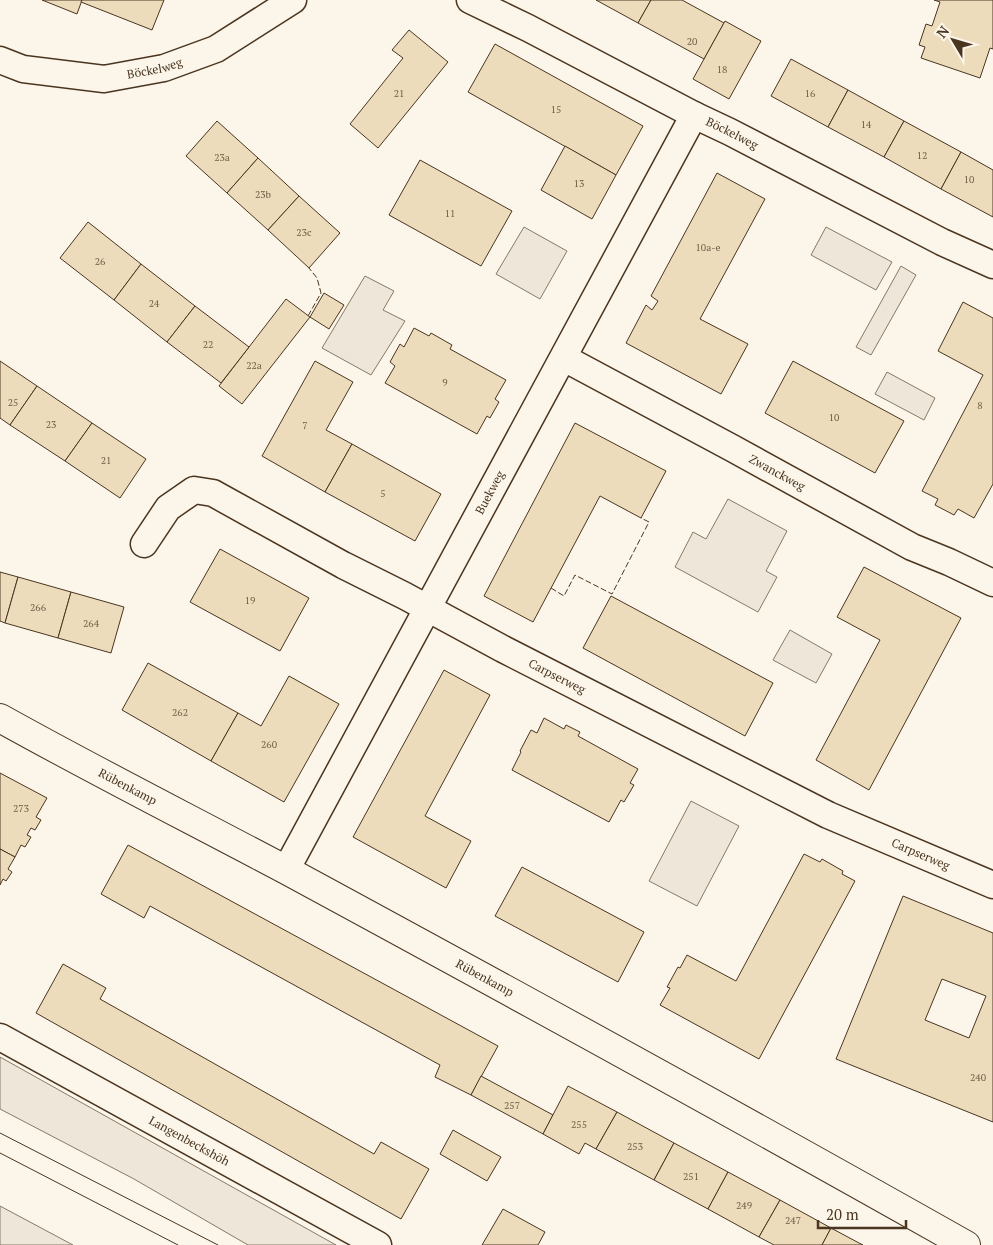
<svg xmlns="http://www.w3.org/2000/svg" width="993" height="1245" font-family="'PT Serif',serif">
  <style>
    .green { fill: #ede6d9; stroke: #887966 }
    .building { fill: #ecdcbc; stroke: #4a3520; fill-rule: evenodd }
    .lines { fill: none; stroke-linecap: round; stroke-linejoin: round }
    .minor-casing { stroke: #4a3520; stroke-width: 29 }
    .tertiary-casing { stroke: #4a3520; stroke-width: 30 }
    .minor { stroke: #fbf6e9; stroke-width: 26 }
    .tertiary { stroke: #fbf6e9; stroke-width: 28 }
    .tram { stroke: #4a3520; stroke-width: 1 }
    .fence { stroke: #4a3520; stroke-width: 1; stroke-dasharray: 6 2.5; stroke-linecap: butt }
    .labels { text-anchor: middle; stroke-width: 4; stroke-linejoin: round; paint-order: stroke }
    .number-label { font-size: 10px; fill: #725f47 }
    .street-label { font-size: 12px; fill: #4a3520; stroke: #fbf6e9 }
  </style>
  <rect width="100%" height="100%" fill="#fbf6e9"/>
  <!-- green -->
  <g class="green">
    <path d="M524,227L567,251L540,299L496,274Z"/>
    <path d="M826,227L892,262L876,290L811,255Z"/>
    <path d="M901,266L916,275L871,355L856,347Z"/>
    <path d="M365,276L394,291L383,310L405,321L371,375L322,348Z"/>
    <path d="M887,372L935,398L924,420L875,394Z"/>
    <path d="M728,499L787,531L766,571L777,577L758,612L675,567L693,532L706,539Z"/>
    <path d="M790,630L832,654L816,683L773,660Z"/>
    <path d="M691,801L739,826L697,906L649,881Z"/>
    <path d="M0,1057L336,1245H248L134,1179L0,1109Z"/>
    <path d="M0,1206L73,1245H0Z"/>
  </g>
  <!-- building -->
  <g class="building">
    <path d="M42,0H82L77,14Z"/>
    <path d="M82,0H164L152,30L81,2Z"/>
    <path d="M596,0H651L638,23Z"/>
    <path d="M651,0H682L724,23L704,59L638,23Z"/>
    <path d="M934,0H993V49L990,48L980,78L921,58L925,47L919,45L926,24L932,26L940,2Z"/>
    <path d="M725,21L761,41L729,99L693,79Z"/>
    <path d="M409,30L448,62L378,148L350,124L403,58L392,50Z"/>
    <path d="M495,44L643,126L616,175L468,92Z"/>
    <path d="M791,59L848,90L828,127L771,96Z"/>
    <path d="M848,90L904,121L884,157L828,127Z"/>
    <path d="M217,121L258,158L227,193L186,156Z"/>
    <path d="M904,121L961,152L941,189L884,157Z"/>
    <path d="M565,146L616,175L592,219L541,190Z"/>
    <path d="M961,152L993,170V217L941,189Z"/>
    <path d="M258,158L299,196L268,230L227,193Z"/>
    <path d="M420,160L512,211L481,266L389,215Z"/>
    <path d="M717,173L765,199L700,319L748,344L721,394L626,343L646,305L652,310L658,301L651,296Z"/>
    <path d="M299,196L340,233L309,268L268,230Z"/>
    <path d="M88,222L141,264L114,300L60,258Z"/>
    <path d="M141,264L195,306L167,342L114,300Z"/>
    <path d="M324,293L344,305L329,329L310,317Z"/>
    <path d="M286,299L310,317L242,404L219,386Z"/>
    <path d="M963,302L993,318V484L974,518L958,509L954,515L935,505L938,499L922,491L983,375L938,351Z"/>
    <path d="M195,306L249,347L221,383L167,342Z"/>
    <path d="M414,328L429,336L431,333L452,345L450,349L506,380L495,399L499,402L490,418L487,416L477,434L385,383L395,366L390,362L400,344L404,347Z"/>
    <path d="M0,361L37,386L10,425L0,418Z"/>
    <path d="M315,361L353,382L326,430L352,444L325,492L262,456Z"/>
    <path d="M793,361L904,421L875,473L765,413Z"/>
    <path d="M37,386L92,423L65,461L10,425Z"/>
    <path d="M92,423L146,459L120,498L65,461Z"/>
    <path d="M575,423L666,471L641,518L600,496L533,622L484,596Z"/>
    <path d="M352,444L441,494L415,541L325,492Z"/>
    <path d="M220,549L309,598L280,651L190,602Z"/>
    <path d="M864,567L961,618L869,790L816,760L880,640L837,617Z"/>
    <path d="M0,572L18,577L5,623L0,621Z"/>
    <path d="M18,577L71,592L58,638L5,623Z"/>
    <path d="M71,592L124,607L111,653L58,638Z"/>
    <path d="M611,596L773,683L745,736L583,648Z"/>
    <path d="M148,663L238,713L211,761L122,710Z"/>
    <path d="M444,670L490,695L425,816L471,841L446,888L353,837Z"/>
    <path d="M289,676L339,704L284,802L211,761L238,713L261,726Z"/>
    <path d="M544,718L564,729L566,725L580,732L578,736L638,769L630,783L634,785L624,802L621,800L609,822L512,770L521,752L520,751L531,730L537,733Z"/>
    <path d="M0,773L47,798L36,817L41,820L35,830L31,828L27,835L31,837L25,847L21,845L15,857L0,849Z"/>
    <path d="M128,845L498,1046L471,1095L435,1077L440,1065L150,906L144,918L101,894Z"/>
    <path d="M0,849L15,857L8,869L12,872L6,881L3,879L0,885Z"/>
    <path d="M804,854L820,862L822,859L843,871L842,874L855,881L759,1059L660,1005L670,988L667,987L678,967L680,968L687,955L736,981Z"/>
    <path d="M522,867L644,932L618,982L495,916Z"/>
    <path d="M903,896L993,933V1122L836,1059ZM942,979L986,996L969,1038L925,1020Z"/>
    <path d="M63,964L106,988L100,999L374,1154L381,1142L429,1169L401,1219L36,1013Z"/>
    <path d="M481,1076L553,1115L543,1134L471,1095Z"/>
    <path d="M568,1086L617,1112L596,1149L585,1143L579,1154L543,1134Z"/>
    <path d="M617,1112L674,1143L654,1180L596,1149Z"/>
    <path d="M453,1130L501,1157L487,1181L440,1154Z"/>
    <path d="M674,1143L728,1172L708,1209L654,1180Z"/>
    <path d="M728,1172L780,1200L759,1237L708,1209Z"/>
    <path d="M780,1200L831,1228L822,1245H774L759,1237Z"/>
    <path d="M503,1209L545,1232L538,1245H482Z"/>
    <path d="M831,1228L859,1243L863,1245H822Z"/>
  </g>
  <g class="lines">
    <defs>
      <g id="minor">
        <path id="s1" d="M470,0L528,28L694,115L730,132L942,242L993,265"/>
        <path id="s2" d="M0,60L23,69L104,79L164,68L216,49L293,0"/>
        <path id="s3" d="M564,358L732,448L912,547L949,562L993,583"/>
        <path id="s4" d="M144,544L168,508L194,490L213,493L343,565L405,596L503,649L828,815L993,885"/>
        <path id="s5" d="M286,870L694,115"/>
        <path id="s6" d="M0,1037L378,1245"/>
      </g>
      <g id="tertiary">
        <path id="s7" d="M0,718C95,771 192,820 288,871C515,994 741,1118 966,1245"/>
      </g>
    </defs>
    <!-- minor casing -->
    <use href="#minor" class="minor-casing"/>
    <!-- tertiary casing -->
    <use href="#tertiary" class="tertiary-casing"/>
    <!-- minor -->
    <use href="#minor" class="minor"/>
    <!-- tertiary -->
    <use href="#tertiary" class="tertiary"/>
    <!-- tram -->
    <g class="tram">
      <path d="M0,1133L218,1245"/>
      <path d="M0,1153L178,1245"/>
    </g>
    <!-- fence -->
    <g class="fence">
      <path d="M308,316L321,293L317,278L309,268"/>
      <path d="M551,588L564,596L575,575L612,594L649,522L641,518"/>
    </g>
  </g>
  <g class="labels">
    <!-- number labels -->
    <g class="number-label">
      <text x="692" y="45">20</text>
      <text x="722" y="73">18</text>
      <text x="399" y="97">21</text>
      <text x="810" y="97">16</text>
      <text x="556" y="113">15</text>
      <text x="866" y="128">14</text>
      <text x="922" y="159">12</text>
      <text x="222" y="161">23a</text>
      <text x="969" y="183">10</text>
      <text x="579" y="187">13</text>
      <text x="263" y="198">23b</text>
      <text x="450" y="217">11</text>
      <text x="304" y="236">23c</text>
      <text x="708" y="251">10a-e</text>
      <text x="100" y="265">26</text>
      <text x="154" y="307">24</text>
      <text x="208" y="348">22</text>
      <text x="254" y="369">22a</text>
      <text x="445" y="386">9</text>
      <text x="13" y="406">25</text>
      <text x="980" y="409">8</text>
      <text x="834" y="421">10</text>
      <text x="51" y="428">23</text>
      <text x="305" y="429">7</text>
      <text x="106" y="464">21</text>
      <text x="383" y="497">5</text>
      <text x="250" y="604">19</text>
      <text x="38" y="611">266</text>
      <text x="91" y="627">264</text>
      <text x="180" y="716">262</text>
      <text x="269" y="748">260</text>
      <text x="21" y="812">273</text>
      <text x="978" y="1081">240</text>
      <text x="512" y="1109">257</text>
      <text x="579" y="1128">255</text>
      <text x="635" y="1150">253</text>
      <text x="691" y="1180">251</text>
      <text x="744" y="1209">249</text>
      <text x="793" y="1224">247</text>
    </g>
    <!-- street labels -->
    <g class="street-label">
      <text dy="4" stroke="none"><textPath href="#s2" startOffset="158">Böckelweg</textPath></text>
      <text dy="4" stroke="none"><textPath href="#s1" startOffset="294">Böckelweg</textPath></text>
      <text dy="4" stroke="none"><textPath href="#s3" startOffset="242">Zwanckweg</textPath></text>
      <text dy="4" stroke="none"><textPath href="#s5" startOffset="429">Buekweg</textPath></text>
      <text dy="4" stroke="none"><textPath href="#s4" startOffset="484">Carpserweg</textPath></text>
      <text dy="4" stroke="none"><textPath href="#s7" startOffset="145">Rübenkamp</textPath></text>
      <text dy="4" stroke="none"><textPath href="#s4" startOffset="889">Carpserweg</textPath></text>
      <text dy="4" stroke="none"><textPath href="#s7" startOffset="550">Rübenkamp</textPath></text>
      <text dy="4" stroke="none"><textPath href="#s6" startOffset="216">Langenbeckshöh</textPath></text>
    </g>
  </g>
  <!-- north arrow -->
  <g transform="translate(953 40) rotate(308)" stroke="#fbf6e9" stroke-width="4" paint-order="stroke">
  <path d="M0-4L9 19L0 12L-9 19Z" fill="#4a3520"/>
  <text y="-8" font-size="14" font-weight="bold" text-anchor="middle" fill="#4a3520">N</text>
  </g>
  <!-- scale -->
  <path d="M818 1220v8h88v-8" fill="none" stroke="#4a3520" stroke-width="2.5"/>
  <text x="826" y="1220" font-size="15" fill="#4a3520" stroke="#fbf6e9" stroke-width="4" paint-order="stroke">20 m</text>
</svg>
